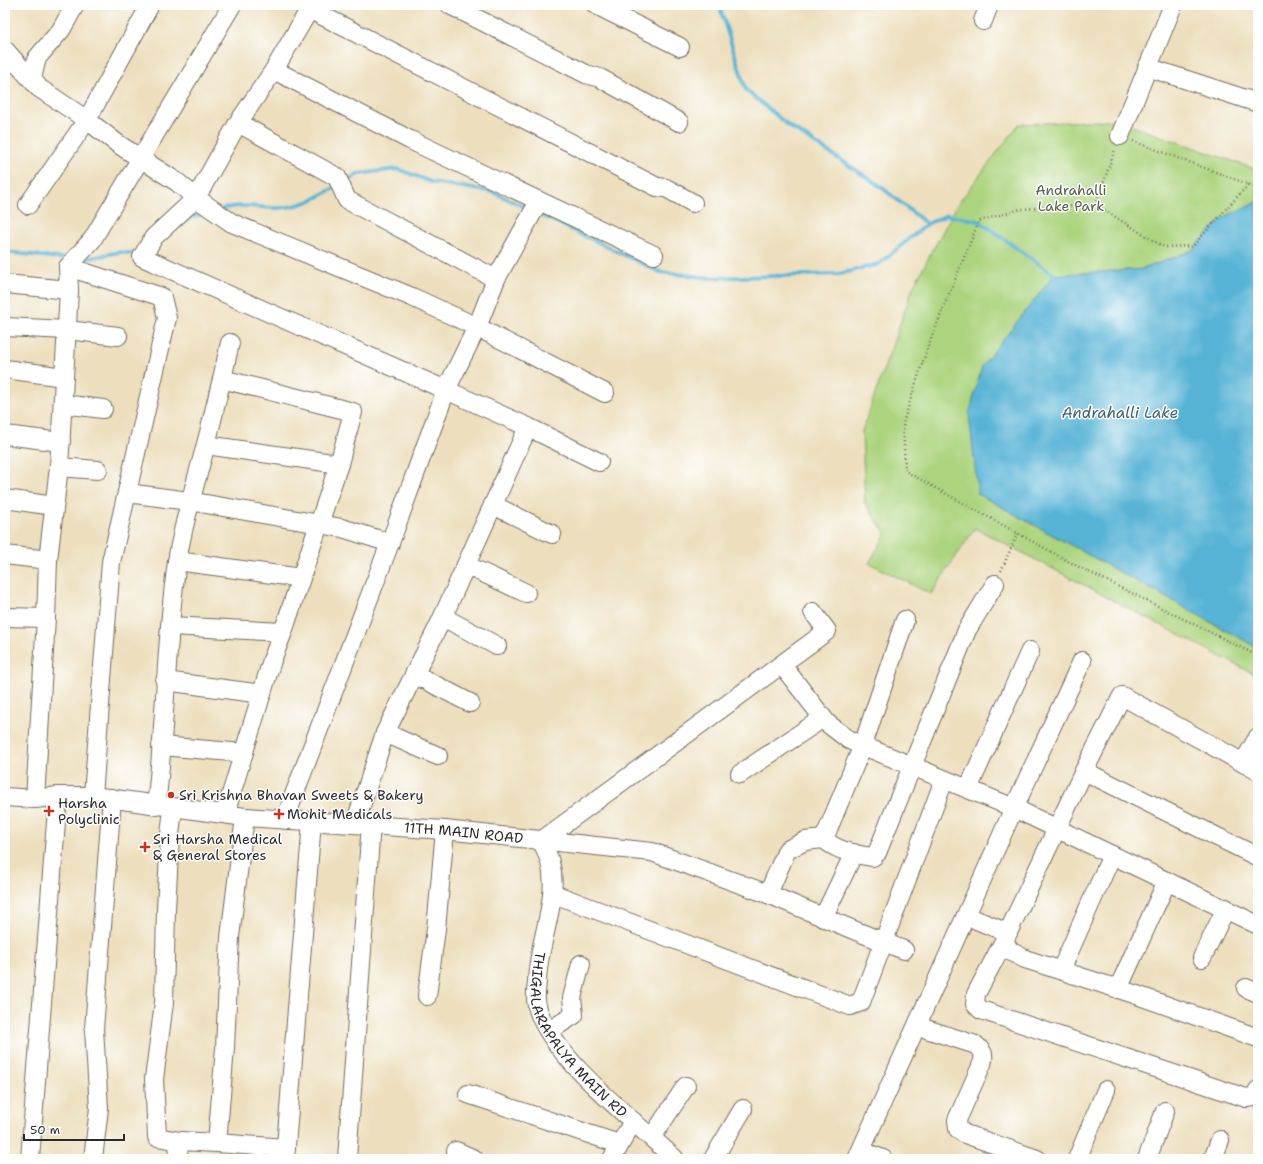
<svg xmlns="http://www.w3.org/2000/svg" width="1263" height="1164" font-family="'Shantell Sans',sans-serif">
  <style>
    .green { fill: #acd47e; stroke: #6c8054 }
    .water { fill: #57b3d5; stroke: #416f80 }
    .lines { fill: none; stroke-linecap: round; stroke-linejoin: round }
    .stream { stroke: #57b3d5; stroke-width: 4 }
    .minor-casing { stroke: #6f6a5e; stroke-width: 20 }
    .path { stroke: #6f6a5e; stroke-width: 2.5; stroke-dasharray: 1 3; stroke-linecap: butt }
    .minor { stroke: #fff; stroke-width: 18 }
    .poi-dot { fill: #c8321e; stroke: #fff; stroke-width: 1.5 }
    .labels { text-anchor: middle; stroke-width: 3; stroke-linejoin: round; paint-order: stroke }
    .park-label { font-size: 14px; fill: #525e44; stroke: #fff }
    .poi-label { font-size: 14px; fill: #2b2b2b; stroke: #fff; text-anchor: start }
    .street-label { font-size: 14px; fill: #2b2b2b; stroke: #fff }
    .water-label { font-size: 15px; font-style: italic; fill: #3d616f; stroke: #fff }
  </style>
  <rect width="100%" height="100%" fill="#fff"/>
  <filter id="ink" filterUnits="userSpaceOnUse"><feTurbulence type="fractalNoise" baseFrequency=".025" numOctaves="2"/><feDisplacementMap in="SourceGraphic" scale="8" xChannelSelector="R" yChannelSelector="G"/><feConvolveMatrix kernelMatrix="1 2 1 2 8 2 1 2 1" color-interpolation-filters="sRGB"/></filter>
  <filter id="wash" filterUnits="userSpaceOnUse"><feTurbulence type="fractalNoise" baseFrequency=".012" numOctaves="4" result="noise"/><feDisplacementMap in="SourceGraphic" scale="16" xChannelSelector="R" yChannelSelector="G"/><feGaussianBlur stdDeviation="0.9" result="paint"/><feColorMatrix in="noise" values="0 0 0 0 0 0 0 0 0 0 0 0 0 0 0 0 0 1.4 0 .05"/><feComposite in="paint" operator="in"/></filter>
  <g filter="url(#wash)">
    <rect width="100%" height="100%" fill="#eddfbd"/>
    <!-- green -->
    <path class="green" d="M1115,120L1258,170V202L1224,217L1191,251L1143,269L1054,275L978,494L1258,648V676L975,528L931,594L869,563L886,534L865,503L862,431L913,287L957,205L1019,124Z"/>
    <!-- water -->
    <path class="water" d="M1258,202V648L978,494L969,414L982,366L1054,275L1143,269L1191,251L1224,217Z"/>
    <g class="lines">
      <!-- stream -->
      <g class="stream">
        <path d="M719,5L746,90L789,126L880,186L927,224L947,215L979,221L1054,275L1056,279"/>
        <path d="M344,183L358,174L398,169L431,182L493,192L529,209"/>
        <path d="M222,209C245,203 256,208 278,208C301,207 317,198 336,187"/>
        <path d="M537,213L660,272L711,278L839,274L879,264L927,224"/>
        <path d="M180,225L189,218L208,213"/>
        <path d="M5,252L68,259"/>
        <path d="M81,260L119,252L139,254"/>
      </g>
    </g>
  </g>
  <g filter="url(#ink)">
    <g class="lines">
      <defs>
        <g id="minor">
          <path d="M450,5L586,74L600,78L679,122"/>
          <path d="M596,5L680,47"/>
          <path d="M309,9L657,187L666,188L693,203"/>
          <path d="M983,21L989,5"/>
          <path d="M5,50L39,88L87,120L118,144L177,182L196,198L232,223L412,297L477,327L496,279L539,201"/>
          <path d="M1147,67L1258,103"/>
          <path d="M274,70L410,140L654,255"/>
          <path d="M38,87L32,78L37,58L61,30L75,5"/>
          <path d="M238,123L337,177L347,200L496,279"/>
          <path d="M1120,136L1173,5"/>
          <path d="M28,205L87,120L150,5"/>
          <path d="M68,267L162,297L167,318L111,562L93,796"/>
          <path d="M5,284L69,290"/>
          <path d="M5,327L67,330L118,336"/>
          <path d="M5,369L64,377"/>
          <path d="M222,379L230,343"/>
          <path d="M63,404L103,409"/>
          <path d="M5,435L61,442"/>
          <path d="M206,445L339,464"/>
          <path d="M599,462L528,427L446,390L477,327L605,393"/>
          <path d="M59,467L98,470"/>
          <path d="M127,493L189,501L342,528L390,543"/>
          <path d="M5,499L54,506"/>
          <path d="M493,505L552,534"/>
          <path d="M5,555L48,560"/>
          <path d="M177,561L301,578"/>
          <path d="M466,565L526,593"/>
          <path d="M5,617L46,618"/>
          <path d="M443,617L497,646"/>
          <path d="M170,626L283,632"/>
          <path d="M782,665L827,723L849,740L1014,808L1258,925"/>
          <path d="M414,674L470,703"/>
          <path d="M165,681L262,694"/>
          <path d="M385,733L438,756"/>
          <path d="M161,746L244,753"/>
          <path d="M1243,763L1258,737"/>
          <path d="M1084,771L1004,941L976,994L975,1004L981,1010L1246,1098L1254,1097L1258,1090"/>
          <path d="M1258,771L1122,696L1084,771L1258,857"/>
          <path d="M740,774L823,718"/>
          <path d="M968,789L1030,651"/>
          <path id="s1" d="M5,797L35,799L58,796H93L245,817L445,830L652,852L768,894L856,931L904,950"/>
          <path d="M35,799L46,618L48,560L59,467L69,290L68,267L92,240L232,5"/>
          <path d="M156,806C166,725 165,643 177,562C183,521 196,483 206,444C212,423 216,401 222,379L353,412L339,464L283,632L272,660L225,814"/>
          <path d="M173,808L170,835L166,909L164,1003L154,1079L157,1137L180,1141L217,1143L225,1048L230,937L245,817"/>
          <path d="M286,820L292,800L390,543L446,390L142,257L154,237L196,198L238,123L274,70L312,5"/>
          <path d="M355,824L385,733L440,623L528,427"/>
          <path d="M824,839L863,745L905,620"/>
          <path d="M541,841L827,631L813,612"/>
          <path id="s2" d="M541,841C569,886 538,933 537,982C536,989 535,998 537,1006C550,1057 636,1122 675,1159"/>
          <path d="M554,894L850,1006L861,1002L944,780"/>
          <path d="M768,894L787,850L805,841L824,839C835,850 857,855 873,857L877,853L967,630L995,584"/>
          <path d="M823,918L854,853"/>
          <path d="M974,919L1008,933"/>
          <path d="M1004,941L1010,951L1025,959L1134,994L1258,1038"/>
          <path d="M1202,958L1226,908"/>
          <path d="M1061,970L1112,855"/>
          <path d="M1246,988L1258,993"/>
          <path d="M1118,989L1167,881"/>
          <path d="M427,996L436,929L445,830"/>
          <path d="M917,1026L976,1045C983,1052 985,1054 982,1064L957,1120L958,1129L965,1134L1037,1159"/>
          <path d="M549,1031L574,1015L572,998L581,964"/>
          <path d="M468,1094L619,1144"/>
          <path d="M652,1137L686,1086"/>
          <path d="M217,1143L286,1148"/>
          <path d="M456,1151L474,1159"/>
          <path d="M861,1151L883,1159"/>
          <path d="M30,1159L58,796"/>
          <path d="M93,1159L99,1108L94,1029L112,798"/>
          <path d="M177,1159L180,1141"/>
          <path d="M285,1159L312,821"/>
          <path d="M347,1159L371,824"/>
          <path d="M612,1159L633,1121"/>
          <path d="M713,1159L743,1109"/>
          <path d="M857,1159L1014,808L1082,661"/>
          <path d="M1077,1159L1106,1090"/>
          <path d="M1147,1159L1165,1111"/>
          <path d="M1213,1159L1220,1140"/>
        </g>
      </defs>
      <!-- minor casing -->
      <use href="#minor" class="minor-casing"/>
      <!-- path -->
      <g class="path">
        <path d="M1133,141L1258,188"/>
        <path d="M1248,185L1193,246L1164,247L1096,205L1021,209L979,221L928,346L903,423L905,471L1077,566L1258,656"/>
        <path d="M1096,205L1115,149"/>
        <path d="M1001,571L1018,532"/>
      </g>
      <!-- minor -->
      <use href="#minor" class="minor"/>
    </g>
  </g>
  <!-- markers -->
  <g class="poi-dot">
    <circle cx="171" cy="795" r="4"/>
    <path d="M47 805h4v4h4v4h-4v4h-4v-4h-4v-4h4z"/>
    <path d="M277 808h4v4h4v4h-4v4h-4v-4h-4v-4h4z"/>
    <path d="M143 841h4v4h4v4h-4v4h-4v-4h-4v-4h4z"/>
  </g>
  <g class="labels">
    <!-- park labels -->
    <g class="park-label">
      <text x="1071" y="195">Andrahalli<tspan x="1071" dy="16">Lake Park</tspan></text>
    </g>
    <!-- poi labels -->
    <g class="poi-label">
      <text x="179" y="800">Sri Krishna Bhavan Sweets &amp; Bakery</text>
      <text x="58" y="808">Harsha<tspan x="58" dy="16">Polyclinic</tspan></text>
      <text x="287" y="819">Mohit Medicals</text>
      <text x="153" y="844">Sri Harsha Medical<tspan x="153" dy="16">&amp; General Stores</tspan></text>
    </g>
    <!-- street labels -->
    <g class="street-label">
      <text dy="5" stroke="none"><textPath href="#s1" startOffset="461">11TH MAIN ROAD</textPath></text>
      <text dy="5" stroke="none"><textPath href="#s2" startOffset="212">THIGALARAPALYA MAIN RD</textPath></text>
    </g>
    <!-- water labels -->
    <g class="water-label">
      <text x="1120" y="418">Andrahalli Lake</text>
    </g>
  </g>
  <!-- margin -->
  <rect width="1263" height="1164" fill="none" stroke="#fff" stroke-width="20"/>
  <!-- scale -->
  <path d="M24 1134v6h100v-6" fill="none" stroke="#2b2b2b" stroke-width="2"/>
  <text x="30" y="1134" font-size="12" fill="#2b2b2b" stroke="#ffffff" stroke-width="3" paint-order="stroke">50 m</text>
</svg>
